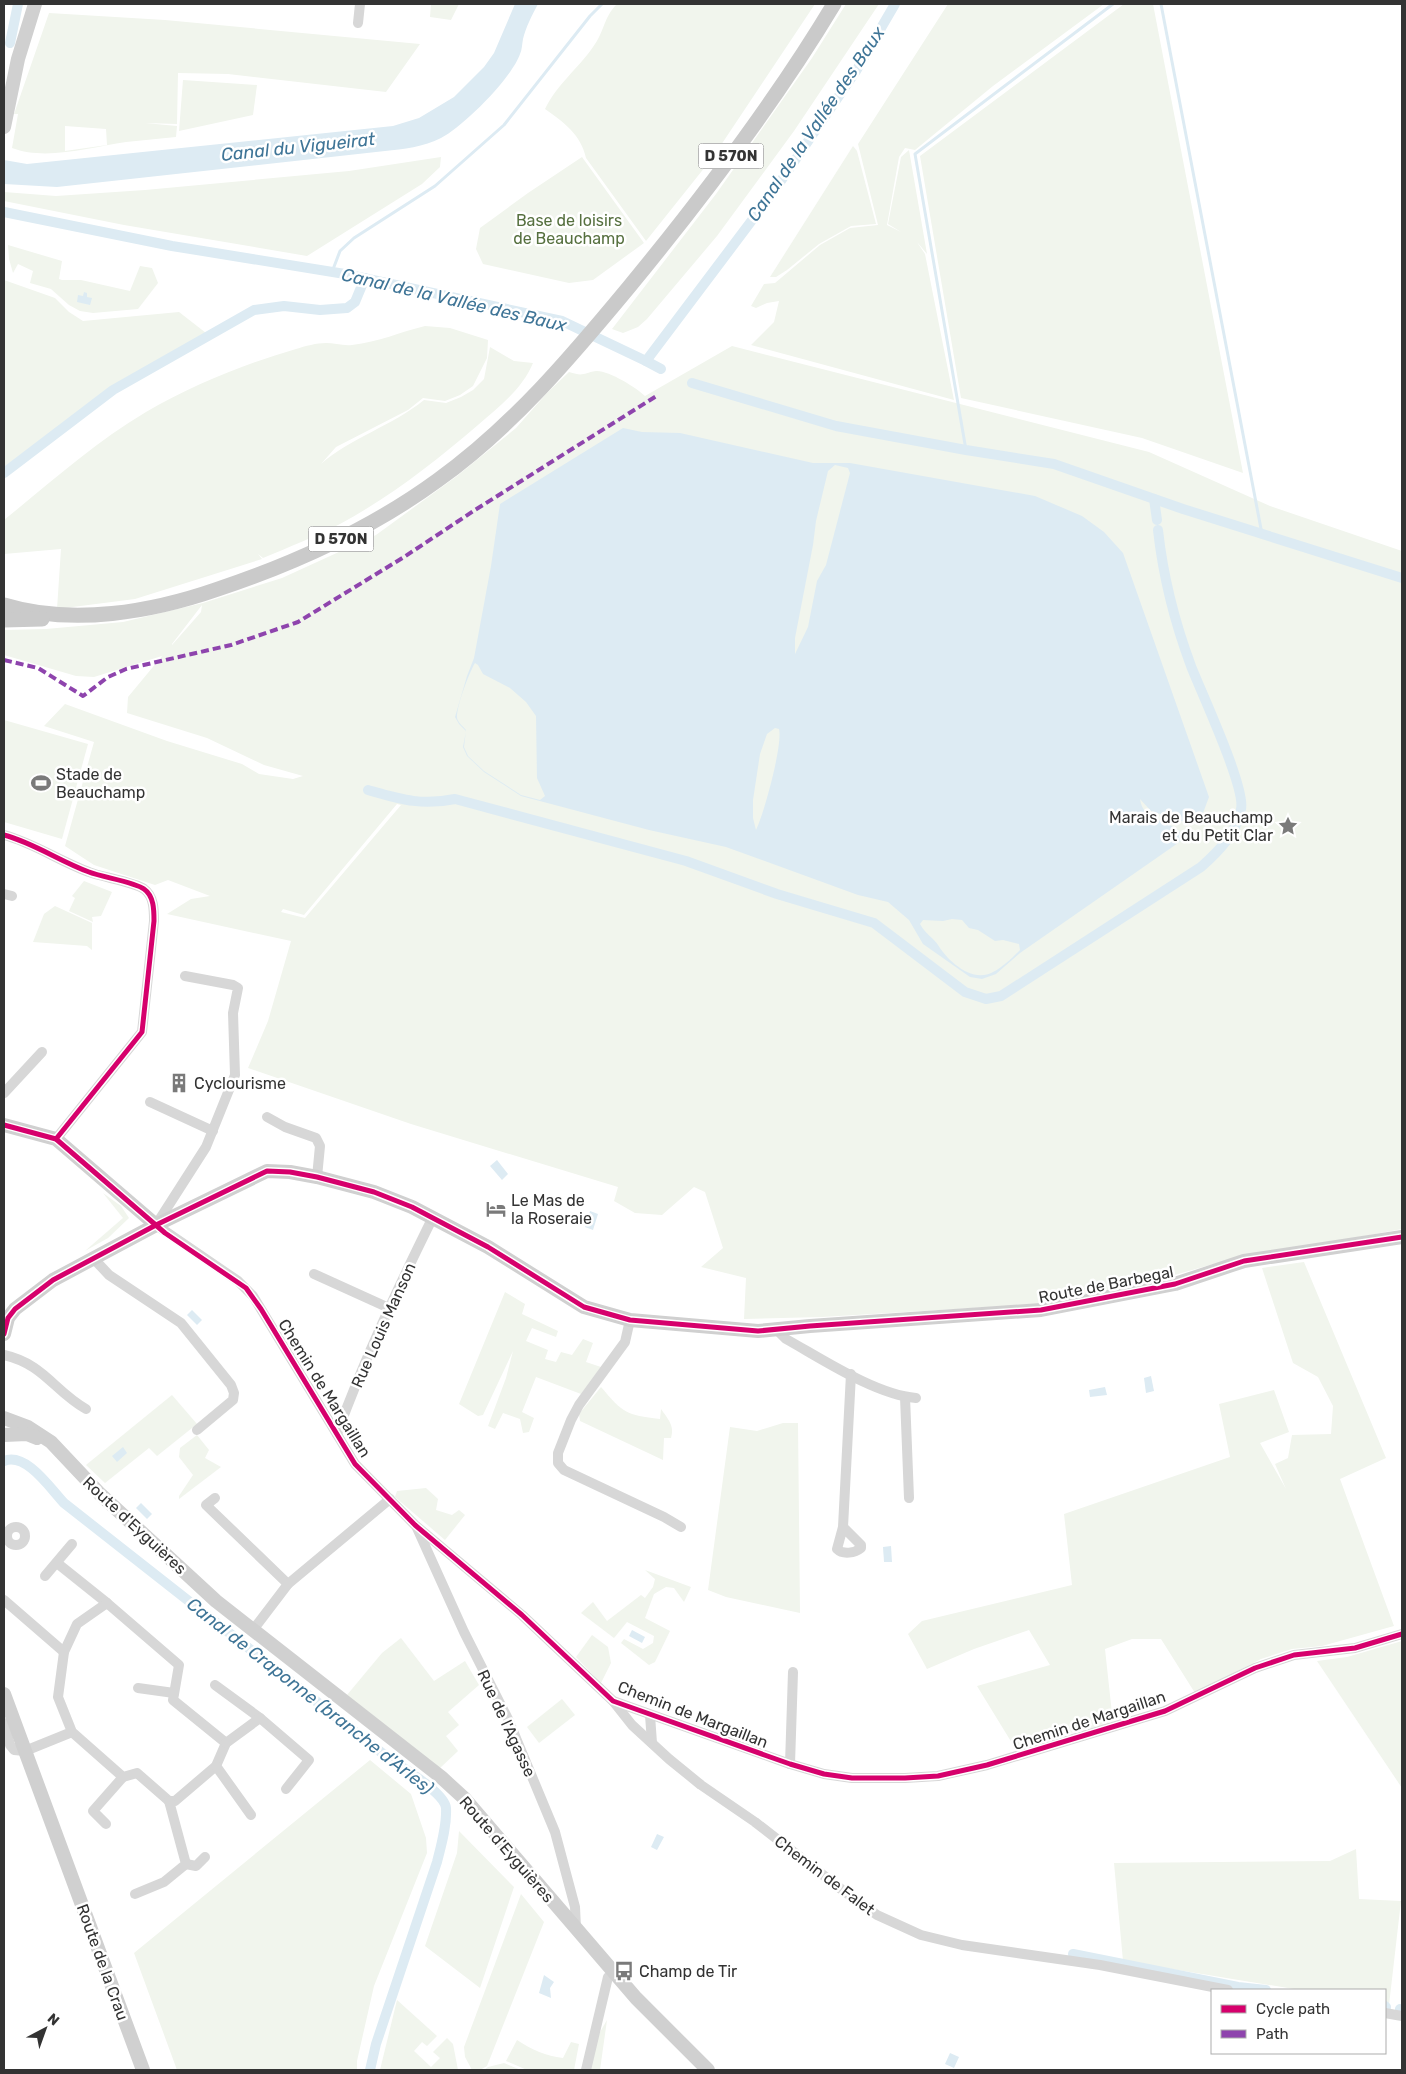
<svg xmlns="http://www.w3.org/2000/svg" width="1406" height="2074" font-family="Rubik,sans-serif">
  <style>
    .green { fill: #f1f5ed; fill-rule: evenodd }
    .water { fill: #ddebf3; fill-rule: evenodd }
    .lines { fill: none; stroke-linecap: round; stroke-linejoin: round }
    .stream { stroke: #ddebf3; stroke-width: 3 }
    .canal { stroke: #ddebf3; stroke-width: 10 }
    .street { stroke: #d7d7d7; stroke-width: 10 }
    .secondary { stroke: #d0d0d0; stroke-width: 14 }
    .primary { stroke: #cacaca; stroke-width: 15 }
    .quiet { stroke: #8e44ad; stroke-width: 4; stroke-dasharray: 8 4; stroke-linecap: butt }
    .cycleway-casing { stroke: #fff; stroke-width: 8 }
    .cycleway { stroke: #d6006c; stroke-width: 5 }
    .labels { text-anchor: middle; stroke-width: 5; stroke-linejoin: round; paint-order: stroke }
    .shield { fill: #fff; stroke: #707070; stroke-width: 1 }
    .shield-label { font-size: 15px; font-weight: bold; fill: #333 }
    .park-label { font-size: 16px; fill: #56703f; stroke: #fff }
    .poi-label { font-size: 16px; fill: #333; stroke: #fff; text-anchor: start }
    .street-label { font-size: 16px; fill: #333; stroke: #fff }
    .water-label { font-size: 18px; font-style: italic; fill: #3f7597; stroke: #fff }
  </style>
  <rect width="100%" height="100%" fill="#fff"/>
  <!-- green -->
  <g class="green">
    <path d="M431,4H459L451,20L430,17Z"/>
    <path d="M617,4H815L713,157L646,241L586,158C581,135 564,122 545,109C558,83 577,70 593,47C605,31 603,18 617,4Z"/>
    <path d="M846,4H879L794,131L717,236L647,319L638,327L623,333L612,329L716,194L812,58Z"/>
    <path d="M948,4H1104L993,86L915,150L905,148L899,157L887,225L901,232L888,224L901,157L909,150L927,254L917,242L925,254L954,400L751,345L774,322L779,301L767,303L756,308L751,306L764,284L775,283L820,245L850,228L878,225L858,144Z"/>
    <path d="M1124,4H1153L1243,473L1142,438L961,398L920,156Z"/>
    <path d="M49,13L165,20L420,44L386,92L228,74L178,73L177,124L145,123L177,126L176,137C159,139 143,140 126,142C91,147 46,161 12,148L18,114H14ZM65,126L106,129L107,145L65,151Z"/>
    <path d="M183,80L257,85L253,115L179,131Z"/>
    <path d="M853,146L857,151L876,224L851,226L819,244L787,270L776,277H770Z"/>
    <path d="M441,157L440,167L422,184L307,256L124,225L4,201V192L56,196L145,190L349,171Z"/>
    <path d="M582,157L644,243L593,280L569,283L483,264L476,249L480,228L528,193Z"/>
    <path d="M8,245L62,261L59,279L62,280H81L130,291L140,266L152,268L158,283L138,309L93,313L80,311L69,305L51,289L30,283L33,271L18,264L13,273L9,259Z"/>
    <path d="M4,280L55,298L69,312L83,321L179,312L206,333L106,391L57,429L4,467Z"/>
    <path d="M425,326L450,328L488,340L487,358L473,386L460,395L445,401L423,398L408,410L336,447L321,464C352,437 392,426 424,400L446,403L461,397L473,390L484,379L490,347L514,361L533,363C523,388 499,407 478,425C435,462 390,497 340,524C315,537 289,547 263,558L258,554L262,559L135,599L57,609L61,549L4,554V520C50,483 95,442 146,412C193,385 244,364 296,349C305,346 317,343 326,343C334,343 343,346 352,345C379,342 400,332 425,326Z"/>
    <path d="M732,346L1149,452L1270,506L1402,551V1229L1217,1263L1132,1287L1038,1304L822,1317L744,1319L746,1278L701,1267L723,1248L705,1192L694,1187L662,1215L635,1213L614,1201L618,1187L411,1124L248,1068L268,1021L291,941L167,914L191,899L210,896L168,880L155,885L94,865L65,846L94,742L44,726L65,704L167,741L242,764L259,774L293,779L303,776L264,765L207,738L127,713L128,697L162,656L94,677L76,676L4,655V630L46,629L123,622L203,603L282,578L376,535L457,476L516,428L547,393L569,372C584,377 583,373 596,371C608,370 637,388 645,396ZM202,605L201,612L172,645V644ZM397,804L401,805L305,918L281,912L283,909L304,915Z"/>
    <path d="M4,720L88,744L62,839L4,822Z"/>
    <path d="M84,881L112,892L101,916L92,917L93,922L69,911L75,898L72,896Z"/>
    <path d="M55,906L92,923V950L87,946L33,942L44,914Z"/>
    <path d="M103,1193L121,1206L129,1218L108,1238L85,1251L123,1218Z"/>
    <path d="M1304,1262L1386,1458L1340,1479L1394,1626L1322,1646L1292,1649L1261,1659L1195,1693L1161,1639H1132L1105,1649L1113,1723L1048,1738L1015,1748L977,1686L1050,1665L1029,1630L974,1649L927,1669L908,1634L922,1621L1072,1585L1064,1514L1230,1457L1219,1404L1274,1390L1289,1432L1260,1443L1286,1489L1275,1464L1288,1458L1292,1435L1331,1434L1333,1406L1318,1377L1293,1363L1262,1268Z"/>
    <path d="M505,1292L525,1304L522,1314L558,1331L556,1337L532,1328L526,1341L548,1350L545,1359L556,1362L561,1352L572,1355L583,1339L593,1343L586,1362L601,1367L581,1394L536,1377L522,1412L534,1418L529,1432L523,1433L520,1419L503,1413L495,1429L488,1426L506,1378L513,1351L483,1415L478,1416L459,1404Z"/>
    <path d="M601,1387C623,1413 626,1415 660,1419L661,1409C668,1419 675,1426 671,1438H664L663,1460L580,1421L579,1414Z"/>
    <path d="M172,1395L197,1424L157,1456L149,1448L105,1483L86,1465Z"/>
    <path d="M783,1423H798L800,1613L726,1597L708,1590L730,1427L757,1431Z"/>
    <path d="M197,1435L209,1450L205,1458L221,1467L179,1499V1496L193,1475L179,1457L180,1448Z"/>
    <path d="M426,1488L438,1499L436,1510L452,1515L459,1510L465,1515L445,1540L395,1497L397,1491Z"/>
    <path d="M645,1570L691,1587L684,1602L674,1588L666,1587L654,1594L645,1618L670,1631L655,1662L649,1665L621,1643L624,1639L643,1649L653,1643L654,1636L627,1622L614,1638L581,1613L593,1602L607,1621L641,1595L645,1598L653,1587L655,1579Z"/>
    <path d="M592,1635L608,1647L611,1663L601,1683L576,1657Z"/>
    <path d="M401,1638L434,1681L465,1661L479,1685L448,1712L459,1725L446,1736L458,1751L440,1768L347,1695L382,1653Z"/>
    <path d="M1402,1641V1788L1317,1661L1347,1657Z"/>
    <path d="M562,1699L575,1715L539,1743L527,1727Z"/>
    <path d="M370,1760L411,1794L426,1838L427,1853L374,1986L357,2061V2070H177L134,1953Z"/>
    <path d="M459,1831L514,1887L480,1988L425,1946L457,1853Z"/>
    <path d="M1356,1849L1359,1899L1401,1901L1389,2005L1385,2004V1990H1300L1123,1961L1114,1863L1330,1861Z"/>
    <path d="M521,1894L544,1922L487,2066L480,2070H472L465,2057L464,2047Z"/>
    <path d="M397,2000L437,2036L427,2046L422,2042L414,2051L431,2067L440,2058L433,2052L447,2038L453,2044L458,2070H380Z"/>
    <path d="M607,2020L600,2070H590L596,2039Z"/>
    <path d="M517,2040C532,2050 546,2056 563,2058L571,2042L579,2044L574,2070H527L506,2061Z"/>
    <path d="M504,2063L521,2070H484L488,2067Z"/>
  </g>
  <!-- water -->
  <g class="water">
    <path d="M515,4H538C532,15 526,27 523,39C522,44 522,50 520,54C512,78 463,127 441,138C424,147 403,149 385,151L57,187L4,184V160L27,164L393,126L419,118L454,97L484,67L494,53Z"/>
    <path d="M84,292L87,293V297L92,298L90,305L77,302L78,295L83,296Z"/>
    <path d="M623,428L642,432L680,433L813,463H850L1035,496L1082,516L1104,532L1123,553L1209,797L1203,813L1196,820L1188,823L1151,811L1140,799C1143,822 1167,817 1183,835L1191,834L1020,953L996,974L982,979L970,977L923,944L909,920L888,902L858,895L726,847L649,830L521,796L484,772L467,756L463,747L466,731L459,724L455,717L467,676L474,658L491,566L500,504ZM835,465L848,468L850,473L826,565L817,581L808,627L795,654V638L813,545L816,521L828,471ZM475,663L478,665L483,674L510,688L526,702L536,716L537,778L545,796L540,800L521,795L484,771L468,756L464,747L466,730C463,726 457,722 457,717C457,705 469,673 475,663ZM775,728L779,729C783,744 764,814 756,830L753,818V800L760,754L767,734ZM952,919L962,920L969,928L978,930L995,941L1003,940L1019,944L1020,950C1012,958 1003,967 993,972C972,984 947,960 938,945C933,937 926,935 920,924L923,920L943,921Z"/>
    <path d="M497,1160L508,1174L502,1180L490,1166Z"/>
    <path d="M590,1211L598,1214L593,1230L585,1227Z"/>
    <path d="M192,1310L202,1320L197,1325L187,1315Z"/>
    <path d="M1151,1376L1154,1391L1146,1393L1144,1378Z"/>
    <path d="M1105,1387L1107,1395L1090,1397L1089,1390Z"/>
    <path d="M123,1447L127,1453L117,1462L112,1456Z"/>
    <path d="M141,1503L152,1514L147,1519L136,1508Z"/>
    <path d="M891,1546L892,1562H884L883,1547Z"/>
    <path d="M632,1630L645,1637L642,1643L629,1636Z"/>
    <path d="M657,1834L664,1837L657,1850L651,1847Z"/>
    <path d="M544,1975L554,1982L550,1988L551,1998L539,1993Z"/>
    <path d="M950,2053L959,2057L954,2068L945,2064Z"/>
  </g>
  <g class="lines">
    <!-- stream -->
    <g class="stream">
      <path d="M1161,4L1262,534"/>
      <path d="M332,272L340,251L354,238L435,186L504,125L590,16L602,4"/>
      <path d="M966,450L915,154L1113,4"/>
    </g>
    <!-- canal -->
    <g class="canal">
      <path d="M10,43L18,4"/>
      <path d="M4,212L172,246L345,274L562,321L646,361L774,191L856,71L895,4"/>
      <path d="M646,361L661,369"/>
      <path d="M692,383L836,426L966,450L1054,464L1183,509L1402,578"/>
      <path d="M4,473L113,390L254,310L284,306L320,310L347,308L355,302L365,278"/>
      <path d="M1154,499L1157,520"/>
      <path d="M368,790C400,799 421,806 455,799L686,861L777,894L874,923L965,992L986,999L1001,996L1201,867C1219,851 1236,834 1241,809C1246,788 1201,692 1191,666C1175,623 1163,576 1158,530"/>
      <path d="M4,1461C26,1452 50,1488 64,1503L382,1753C395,1763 445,1792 446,1808C447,1826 441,1846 437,1862L376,2044L370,2070"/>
      <path d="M1073,1954L1238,1987L1266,1990"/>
      <path d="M1385,2006L1386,2007"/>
      <path d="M1400,2009L1402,2010"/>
    </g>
    <!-- street -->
    <g class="street">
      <path d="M358,23L360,4"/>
      <path d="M4,835C34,843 59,861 89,872C101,877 135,882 144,889C154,896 154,910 154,921L142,1032L56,1139"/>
      <path d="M4,894L12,896"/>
      <path d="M185,976L233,985L238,988L233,1013L235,1075L206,1147L156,1225L238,1281L253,1296L355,1464L415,1525L522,1615L613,1701L790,1764L824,1774L852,1778H905L938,1776L987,1765L1165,1711L1255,1668L1294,1655L1355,1648L1402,1634"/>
      <path d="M4,1093L42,1052"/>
      <path d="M150,1102L213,1131"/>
      <path d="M267,1117L285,1127L316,1138L320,1146L317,1177"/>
      <path d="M93,1258L109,1275L181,1323L231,1385L234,1393L233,1400L197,1430"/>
      <path d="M314,1274L389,1308"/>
      <path d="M630,1320L625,1342L579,1405L571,1420L558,1453V1463L564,1470L664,1517L681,1527"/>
      <path d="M777,1330L786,1339C822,1359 876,1395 916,1398"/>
      <path d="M4,1355C44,1364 54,1391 86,1409"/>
      <path d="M905,1397L909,1498"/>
      <path d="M337,1434C364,1359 398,1288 433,1217"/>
      <path d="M215,1498L206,1505L288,1584"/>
      <path d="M843,1527L861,1545V1548C855,1553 843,1555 837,1549L843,1527L851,1374"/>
      <circle cx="16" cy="1536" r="9"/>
      <path d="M417,1528L464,1632L508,1719L555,1832L575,1907L576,1928"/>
      <path d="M57,1563L107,1603"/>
      <path d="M45,1576L72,1544"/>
      <path d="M4,1600L64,1652"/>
      <path d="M253,1630L288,1584L390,1499"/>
      <path d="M215,1685L260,1718L309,1760L286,1789"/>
      <path d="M138,1688L174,1693"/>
      <path d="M613,1701L632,1725L669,1759L701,1785L755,1822L841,1889L877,1915L921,1935L962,1945L1100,1965L1228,1990"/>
      <path d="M650,1715L652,1743"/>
      <path d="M4,1723L10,1745L14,1750L25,1751L72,1732L123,1777L137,1773L169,1801H175L216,1766L226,1743L173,1700L179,1665L107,1603L77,1624L64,1652L58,1697L72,1732"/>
      <path d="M226,1743L260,1718"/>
      <path d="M790,1764L793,1672"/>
      <path d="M216,1766L251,1815"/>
      <path d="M106,1824L93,1811L123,1777"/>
      <path d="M186,1864L196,1866L205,1857"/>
      <path d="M135,1894L164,1882L186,1864L169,1801"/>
      <path d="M1385,2013L1402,2016"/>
      <path d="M586,2070L608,1977L614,1972"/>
    </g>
    <!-- secondary -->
    <g class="secondary">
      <path d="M4,127L18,59L35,4"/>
      <path d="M4,1125L56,1139L156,1225"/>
      <path d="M4,1334L8,1318L15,1309L53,1280L156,1225L267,1171L290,1172L317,1177L374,1192L412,1207L488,1247L584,1307L630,1320L758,1331L810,1326L1041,1310L1175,1284L1244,1261L1402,1237"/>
      <path d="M4,1418L28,1427L51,1442L100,1494L216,1601L441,1777L465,1799L636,1998L708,2070"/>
      <path d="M4,1435L27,1434L37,1438"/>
      <path d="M4,1694L143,2070"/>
    </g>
    <!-- primary -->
    <g class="primary">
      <path d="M4,605C73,626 152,612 218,589C296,563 371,529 438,480C512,427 571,357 629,287C703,197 774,104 834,4"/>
      <path d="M4,620L42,619"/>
    </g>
    <!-- quiet -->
    <path class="quiet" d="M4,660L38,668L83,696L108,677L126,669L231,645L298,622L404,557L475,510L658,395"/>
    <defs>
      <g id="cycleway">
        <path d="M4,835C34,843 59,861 89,872C101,877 135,882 144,889C154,896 154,910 154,921L142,1032L56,1139"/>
        <path d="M4,1125L56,1139L165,1233L246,1288L261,1309L355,1464L415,1525L522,1615L613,1701L790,1764L824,1774L852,1778H905L938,1776L987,1765L1165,1711L1255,1668L1294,1655L1355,1648L1402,1634"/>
        <path d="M4,1334L8,1318L15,1309L53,1280L156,1225L267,1171L290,1172L317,1177L374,1192L412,1207L488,1247L584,1307L630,1320L758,1331L810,1326L1041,1310L1175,1284L1244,1261L1402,1237"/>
      </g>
    </defs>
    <!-- cycleway casing -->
    <use href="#cycleway" class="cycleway-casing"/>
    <!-- cycleway -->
    <use href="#cycleway" class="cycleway"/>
  </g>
  <!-- icons -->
  <defs>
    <symbol id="stadium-bare" viewBox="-9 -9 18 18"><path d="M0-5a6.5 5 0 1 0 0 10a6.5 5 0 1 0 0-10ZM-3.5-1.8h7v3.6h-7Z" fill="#7a7a7a" stroke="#fff" stroke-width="2.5" paint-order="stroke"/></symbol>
    <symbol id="sight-bare" viewBox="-9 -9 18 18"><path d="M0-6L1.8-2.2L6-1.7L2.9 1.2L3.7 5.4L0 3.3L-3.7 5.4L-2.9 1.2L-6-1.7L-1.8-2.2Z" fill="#7a7a7a" stroke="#fff" stroke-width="2.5" paint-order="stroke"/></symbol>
    <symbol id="building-bare" viewBox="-9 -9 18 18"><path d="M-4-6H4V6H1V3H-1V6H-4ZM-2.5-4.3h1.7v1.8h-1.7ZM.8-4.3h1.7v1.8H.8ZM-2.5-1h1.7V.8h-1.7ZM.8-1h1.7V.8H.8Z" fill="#7a7a7a" stroke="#fff" stroke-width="2.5" paint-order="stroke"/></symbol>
    <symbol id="hotel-bare" viewBox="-9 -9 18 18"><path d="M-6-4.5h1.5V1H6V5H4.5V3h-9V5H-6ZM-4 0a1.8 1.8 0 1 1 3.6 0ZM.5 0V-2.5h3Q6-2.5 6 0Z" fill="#7a7a7a" stroke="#fff" stroke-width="2.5" paint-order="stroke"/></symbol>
    <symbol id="bus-bare" viewBox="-9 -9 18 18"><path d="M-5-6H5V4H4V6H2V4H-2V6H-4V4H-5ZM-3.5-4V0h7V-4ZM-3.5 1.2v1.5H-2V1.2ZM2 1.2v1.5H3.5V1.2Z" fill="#7a7a7a" stroke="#fff" stroke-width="2.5" paint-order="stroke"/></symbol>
  </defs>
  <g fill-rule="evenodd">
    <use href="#stadium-bare" x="27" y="769" width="28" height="28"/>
    <use href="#sight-bare" x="1274" y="812" width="28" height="28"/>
    <use href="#building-bare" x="165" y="1069" width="28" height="28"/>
    <use href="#hotel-bare" x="482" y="1195" width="28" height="28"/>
    <use href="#bus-bare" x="610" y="1957" width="28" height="28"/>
  </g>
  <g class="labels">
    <!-- shield labels -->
    <g class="shield">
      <rect x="698.5" y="143.5" width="65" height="25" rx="4"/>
      <rect x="308.5" y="526.5" width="65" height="25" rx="4"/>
    </g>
    <g class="shield-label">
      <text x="731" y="161">D 570N</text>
      <text x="341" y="544">D 570N</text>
    </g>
    <!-- park labels -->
    <g class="park-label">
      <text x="569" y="226">Base de loisirs<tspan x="569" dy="18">de Beauchamp</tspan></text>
    </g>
    <!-- poi labels -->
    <g class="poi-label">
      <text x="56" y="780">Stade de<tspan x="56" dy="18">Beauchamp</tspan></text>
      <text x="1273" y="823" text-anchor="end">Marais de Beauchamp<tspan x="1273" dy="18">et du Petit Clar</tspan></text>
      <text x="194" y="1089">Cyclourisme</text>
      <text x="511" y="1206">Le Mas de<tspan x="511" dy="18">la Roseraie</tspan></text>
      <text x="639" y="1977">Champ de Tir</text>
    </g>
    <!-- street labels -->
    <g class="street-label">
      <text transform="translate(1106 1284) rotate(-11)" y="6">Route de Barbegal</text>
      <text transform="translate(383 1325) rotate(-66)" y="6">Rue Louis Manson</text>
      <text transform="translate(325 1388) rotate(58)" y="6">Chemin de Margaillan</text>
      <text transform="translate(135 1525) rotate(43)" y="6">Route d'Eyguières</text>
      <text transform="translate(693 1714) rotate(21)" y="6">Chemin de Margaillan</text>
      <text transform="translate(1089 1720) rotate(-18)" y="6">Chemin de Margaillan</text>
      <text transform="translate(507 1723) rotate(65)" y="6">Rue de l'Agasse</text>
      <text transform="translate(507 1849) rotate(49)" y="6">Route d'Eyguières</text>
      <text transform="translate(825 1875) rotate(37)" y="6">Chemin de Falet</text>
      <text transform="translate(103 1962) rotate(70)" y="6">Route de la Crau</text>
    </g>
    <!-- water labels -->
    <g class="water-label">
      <text transform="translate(816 124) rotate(-56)" y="6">Canal de la Vallée des Baux</text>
      <text transform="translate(298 147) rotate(-6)" y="6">Canal du Vigueirat</text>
      <text transform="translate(454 300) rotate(13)" y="6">Canal de la Vallée des Baux</text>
      <text transform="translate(310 1696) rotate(38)" y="6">Canal de Craponne (branche d'Arles)</text>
    </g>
  </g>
  <!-- border -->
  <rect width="1406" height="2074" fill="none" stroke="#333333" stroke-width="10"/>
  <!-- legend -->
  <rect x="1211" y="1989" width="175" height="65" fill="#ffffff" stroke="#adadad"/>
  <rect x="1221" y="2005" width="25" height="8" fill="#d6006c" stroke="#adadad"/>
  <text x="1256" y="2014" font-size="15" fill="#333333">Cycle path</text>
  <rect x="1221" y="2030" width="25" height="8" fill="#8e44ad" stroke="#adadad"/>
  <text x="1256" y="2039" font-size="15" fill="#333333">Path</text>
  <!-- north arrow -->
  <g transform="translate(45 2029) rotate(41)" stroke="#ffffff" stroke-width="4" paint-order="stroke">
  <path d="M0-4L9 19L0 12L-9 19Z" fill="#333333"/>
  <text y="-8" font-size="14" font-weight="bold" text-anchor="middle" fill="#333333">N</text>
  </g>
</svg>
